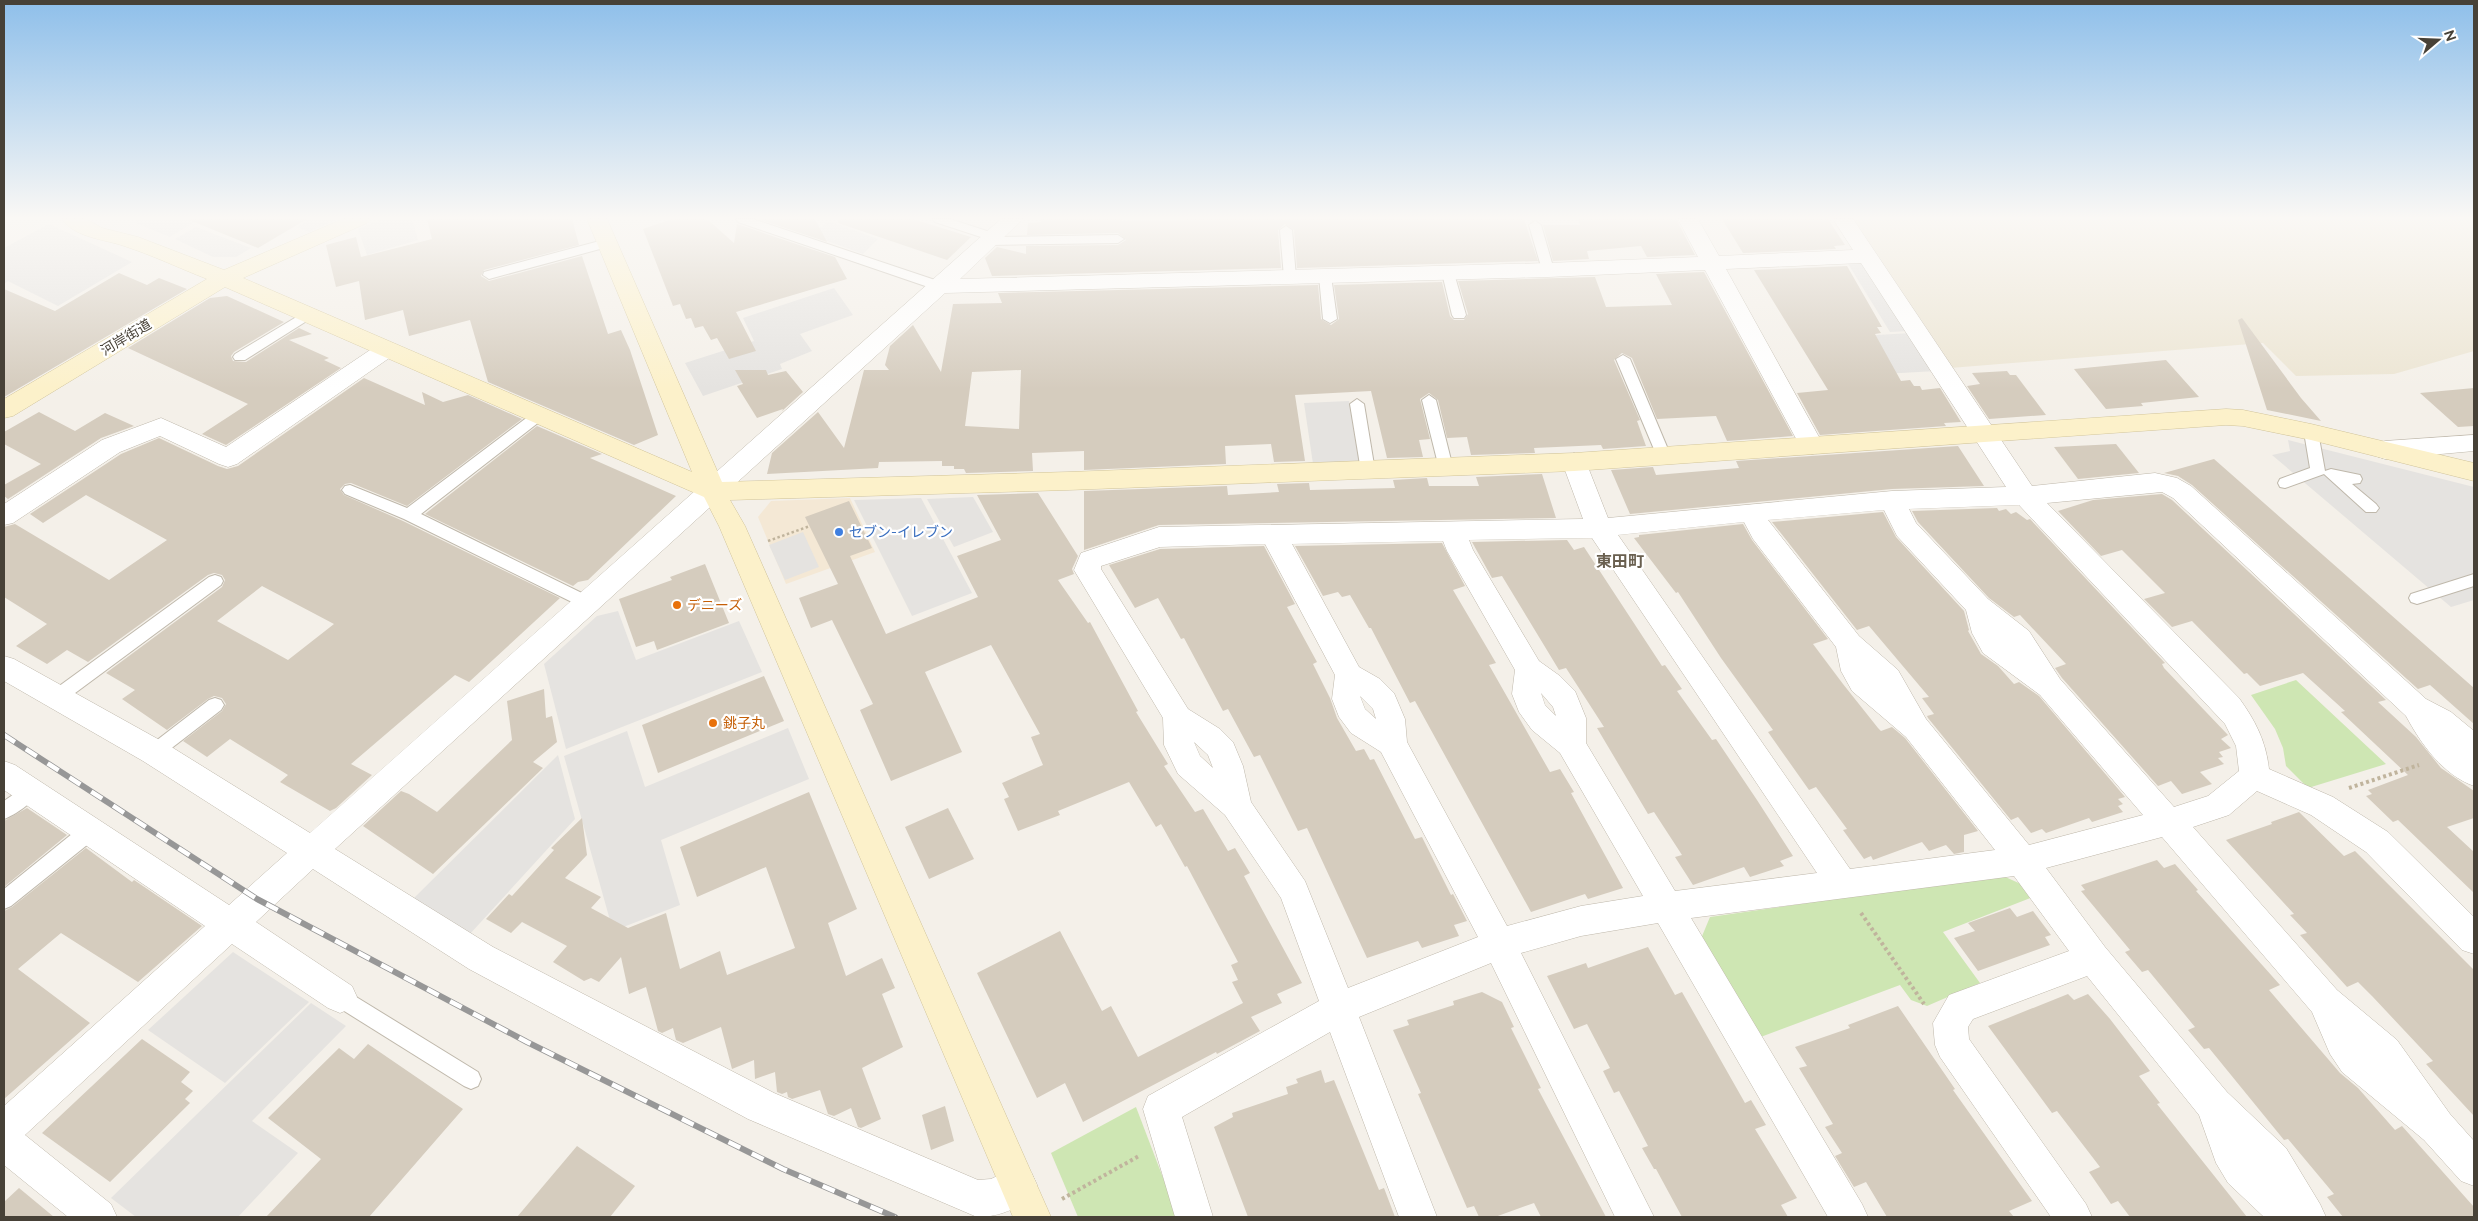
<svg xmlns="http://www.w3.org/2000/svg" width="2478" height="1221" font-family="Raleway,'Noto Sans JP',sans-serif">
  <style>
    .commercial { fill: #f4e8d5 }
    .education { fill: #ece5d3 }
    .green { fill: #cee6b3 }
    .parking { fill: #e5e3e0 }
    .building { fill: #d5ccbe; fill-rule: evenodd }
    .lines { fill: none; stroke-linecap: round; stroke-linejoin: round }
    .lane-casing { stroke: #bfb8ab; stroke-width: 2 }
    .street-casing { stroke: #bfb8ab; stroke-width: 1 }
    .secondary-casing { stroke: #d1c49a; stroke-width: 1 }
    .path-far1 { stroke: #c0b49d; stroke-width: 2.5; stroke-dasharray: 2.5 2.5; stroke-linecap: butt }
    .path { stroke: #c0b49d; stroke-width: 4; stroke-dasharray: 3 3; stroke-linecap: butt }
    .lane { fill: #fff; fill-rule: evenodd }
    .street { fill: #fff; fill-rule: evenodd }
    .secondary { fill: #fcf1ca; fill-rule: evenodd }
    .rail-casing { stroke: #979797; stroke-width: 6 }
    .rail { stroke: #fff; stroke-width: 4.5; stroke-dasharray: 13; stroke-linecap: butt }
    .shop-dot { fill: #3f7fe0; stroke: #fff; stroke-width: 2 }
    .food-dot { fill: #e8710a; stroke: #fff; stroke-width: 2 }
    .labels { text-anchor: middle; stroke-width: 4.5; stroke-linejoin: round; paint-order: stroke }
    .street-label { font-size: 14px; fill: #474137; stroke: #fff }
    .shop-label { font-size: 14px; fill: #366cbe; stroke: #fff; text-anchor: start }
    .food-label { font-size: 14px; fill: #c56008; stroke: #fff; text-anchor: start }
    .quarter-label { font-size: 16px; font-weight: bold; fill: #695f4f; stroke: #fff }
  </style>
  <rect width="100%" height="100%" fill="#f4f0e9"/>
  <!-- commercial -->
  <path class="commercial" d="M850,498L875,552L786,584L758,517L771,501Z"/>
  <!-- education -->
  <path class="education" d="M1851,219H2474V351L2394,374L2296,376L2263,343L1950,368Z"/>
  <!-- green -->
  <g class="green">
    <path d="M2296,680L2386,764L2308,788L2286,766L2283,748L2275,729L2251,695Z"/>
    <path d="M2001,875L2023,885L2033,897L1943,932L1980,983L1927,1006L1911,1000L1900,985L1758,1038L1700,941L1710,917Z"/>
    <path d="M1136,1107L1178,1217H1078L1051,1153Z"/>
  </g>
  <!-- parking -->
  <g class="parking">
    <path d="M136,219H199L170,237L134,222Z"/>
    <path d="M310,219H339L309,232L297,227Z"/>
    <path d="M382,219H412L418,240L367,255L358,229Z"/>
    <path d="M829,221L878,239L863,254L811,235Z"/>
    <path d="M49,224L132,262L58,306L8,281L4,284V248Z"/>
    <path d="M196,227L251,248L236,257H213L175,239Z"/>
    <path d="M1865,261L1909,331L1890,332L1847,262Z"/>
    <path d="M834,288L853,315L800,334L812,351L780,364L782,369L703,396L685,363L754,341L743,318Z"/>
    <path d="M1911,333L1936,371L1866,375L1843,337Z"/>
    <path d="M1349,401L1360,461L1313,464L1304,403Z"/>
    <path d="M2288,440L2474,487V600L2451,607L2272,455L2290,451Z"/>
    <path d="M973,497L993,532L954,547L927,499Z"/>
    <path d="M921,498L972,593L912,616L854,500Z"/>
    <path d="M803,532L819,567L785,580L769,545Z"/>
    <path d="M618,611L636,660L739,621L762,672L566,749L544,664L597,616Z"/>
    <path d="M788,728L809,779L661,840L680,905L613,931L564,756L627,731L645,787Z"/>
    <path d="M558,755L575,819L469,935L413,899Z"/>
    <path d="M233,952L309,1002L225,1083L148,1030Z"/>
    <path d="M311,1003L346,1026L252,1121L298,1153L238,1217H136L111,1198Z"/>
  </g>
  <!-- building -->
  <g class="building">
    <path d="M187,219H307L258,248Z"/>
    <path d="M427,219H572L579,245L484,270L481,276L489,281L582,256L608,334L621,330L630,350L658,435L634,445L488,382L470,320L409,336L403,310L365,320L359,281L336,287L326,245L356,237L361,257L432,239Z"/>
    <path d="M672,219H707L734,243L737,224L835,257L847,279L736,312L756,351L729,359L717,338L711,340L703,326L695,328L691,318L686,319L680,304L673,306L643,229Z"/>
    <path d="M758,219H815L827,242Z"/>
    <path d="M839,219H913L971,237L947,260L838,223Z"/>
    <path d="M1041,219H1122V221L1191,219H1524L1538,261L1297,268L1294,230L1285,224L1278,230L1281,268L992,276L985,258L997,247L1026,254V246L1118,245L1126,240L1118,233L1027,235L1028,223L1041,222Z"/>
    <path d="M1578,219H1676L1695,255L1647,257L1641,246L1587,251L1589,259L1553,261L1543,225H1580Z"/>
    <path d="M1722,219H1828L1845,245L1834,246L1836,249L1743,253Z"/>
    <path d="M1847,266L1882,327H1877L1881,333L1875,334L1901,381L1910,380L1914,386H1920L1922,390L1940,388L1961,422L1944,423L1946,426L1820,435L1797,393L1828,390L1754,270Z"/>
    <path d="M1704,272L1793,436L1727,441L1716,416L1657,419L1632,358L1622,353L1614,360L1640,420L1637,421L1646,446L1603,449L1601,445L1534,448L1535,453L1471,455L1467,437L1447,438L1438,400L1429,393L1420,399L1430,439L1419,440L1423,457L1387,458L1371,391L1295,395L1305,461L1274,462L1271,444L1225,446L1226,464L1084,470V451L1032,453L1033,471L966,473L964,469H954V466H942V461L879,462L878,468L767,474L772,453L818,412L844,448L864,370H889L885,365L890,346L913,325L941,372L953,304L1002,303L998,293L1318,285L1321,319L1331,325L1339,319L1334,285L1442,282L1450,316L1454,320H1464L1468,314L1458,281L1595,277L1606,307L1672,305L1656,274ZM1021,370L1019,429L965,426L972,372Z"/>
    <path d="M119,273L147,285L159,278L187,289L4,397V289L55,311Z"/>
    <path d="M227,296L284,322L234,352L231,356L233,361L246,362L299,328L312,334L289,340L329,358L324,360L341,368L226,445L202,434L248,404L128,348L210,298Z"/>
    <path d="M2242,318L2301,398L2321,421L2267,410L2238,320Z"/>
    <path d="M2166,360L2199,397L2141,403L2143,406L2106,409L2074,369Z"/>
    <path d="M735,370H766L768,375L786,371L803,392L782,411L783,409L757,418L737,386L743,384Z"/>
    <path d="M2007,371L2010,375H2016L2046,415L1989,419L1967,386L1980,384L1972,373Z"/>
    <path d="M364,378L425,405L422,392L443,402L468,395L522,419L407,506L351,483L345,484L340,489L344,495L403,521L560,598L469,682L455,675L351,764L372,775L336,808L330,811L280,782L288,775L230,739L207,757L183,741L222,711L226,704L222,698L214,696L208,699L167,730L122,699L135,690L106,673L222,587L225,580L222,575L214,573L208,575L88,662L67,650L47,664L16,646L47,624L4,597V527L15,524L109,580L167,540L86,495L43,523L30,514L121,454L159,438L218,466L227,469L238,466ZM262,586L334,624L288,660L217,621Z"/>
    <path d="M2474,388V426L2458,427L2420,393Z"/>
    <path d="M39,412L75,431L105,413L134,426L101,438L8,499L4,496V485L41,464L4,444V432Z"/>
    <path d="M537,426L602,454L590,458L676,496L588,580L578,582L573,586L425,514Z"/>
    <path d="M2116,444L2139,473L2078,479L2054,447Z"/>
    <path d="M1958,446L1984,486L1892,489L1630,514L1611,470L1653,467L1656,475L1739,468L1736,461Z"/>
    <path d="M2214,459L2474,688V724L2430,685L2418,689L2192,485L2178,476L2164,473Z"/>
    <path d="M1542,474L1556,518L1159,525L1084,550V491L1227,486L1228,495L1279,492L1277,484L1309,483L1310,490L1395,488L1393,480L1427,478L1429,486H1479L1476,477Z"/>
    <path d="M1038,493L1078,556L1072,569L1074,574L1058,580L1088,623L1090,622L1138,711L1136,712L1168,764L1164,766L1195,812L1203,809L1228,851L1235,848L1250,873L1244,876L1302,983L1277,994L1282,1003L1251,1017L1260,1031L1217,1054L1216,1052L1083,1122L1065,1083L1037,1098L977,973L1060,931L1102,1011L1111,1006L1138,1057L1243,1003L1232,982L1238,980L1231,965L1238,962L1187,866L1185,867L1161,824L1156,827L1129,782L1058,811L1060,815L1018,831L1004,799L1009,797L1002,783L1043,765L1031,737L1040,734L991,645L925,672L962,752L891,781L860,710L873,704L832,620L811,628L799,598L838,584L805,517L849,501L872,548L850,556L886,634L978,597L957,556L1001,540L977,495Z"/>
    <path d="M2162,494L2172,500L2386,700L2378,702L2416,737L2441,768L2474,791V818L2447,827L2474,852V893L2398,820L2393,822L2366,796L2372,794L2368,790L2408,775L2341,712L2345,711L2303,673L2260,686L2247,673L2244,674L2192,621L2172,627L2144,599L2165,593L2122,550L2101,556L2058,511L2093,500Z"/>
    <path d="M1997,508L1999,511L2006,509L2011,514L2016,512L2027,520L2030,519L2165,663L2162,664L2164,668L2228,735L2221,739L2231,748L2219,752L2223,757L2218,758L2224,764L2200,772L2212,784L2182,794L2171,781L2158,786L2062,678L2055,668L2066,664L2020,615L2014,617L1989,598L1918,522L1912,511Z"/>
    <path d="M1883,512L1896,537L1964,611L1969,630L1968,631L1981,654L1998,666L2014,684L2019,682L2039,696L2125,797L2118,799L2123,804L2118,806L2123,812L2092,822L2089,818L2046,833L2042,829L2031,833L2018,817L2011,820L1928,718L1927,716L1934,714L1922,698L1929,697L1869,626L1857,630L1772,522Z"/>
    <path d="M1743,524L1752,540L1828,639L1813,644L1843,684L1878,728L1881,731L1892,727L1905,738L1978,831L1964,835V852L1954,854L1946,845L1929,851L1922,842L1873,860L1871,856L1864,859L1843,830L1847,829L1816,787L1809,790L1768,732L1773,730L1721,658L1678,592L1676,593L1634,538L1639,537V535Z"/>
    <path d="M1567,540L1574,550L1584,547L1662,666L1665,665L1682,689L1677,691L1712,740L1716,739L1757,800L1793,856L1780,861L1784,866L1750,877L1744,867L1693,885L1675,857L1682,855L1654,812L1648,814L1597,728L1604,727L1566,668L1559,670L1502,576L1492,578L1472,542Z"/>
    <path d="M1442,543L1465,586L1453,590L1496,663L1489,665L1550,772L1560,769L1574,792L1571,793L1623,888L1588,899L1585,894L1531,912L1415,701L1410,703L1371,628H1369L1350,595L1342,597L1338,592L1323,596L1295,546Z"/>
    <path d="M1264,546L1295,604L1287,607L1317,662L1313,664L1330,698L1337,718L1356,751L1364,749L1370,760L1374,759L1415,839L1422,837L1451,895L1453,894L1467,921L1454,925L1459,936L1422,948L1418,941L1367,958L1307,828L1298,831L1260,755L1254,757L1228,709L1223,711L1184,638L1181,639L1158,598L1135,608L1109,565L1160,549Z"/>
    <path d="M705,564L729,623L657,650L654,641L636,647L619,599L672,580L670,577Z"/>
    <path d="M764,676L784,721L658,773L642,725Z"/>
    <path d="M544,689L546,718L552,716L557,742L533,762L543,768L433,874L363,826L401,791L409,794L437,812L512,740L507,701Z"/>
    <path d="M809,792L857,909L828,923L846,976L882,958L895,988L882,994L903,1047L862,1068L881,1119L861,1128L858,1127L851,1108L834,1116L828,1114L820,1090L792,1099L788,1097L787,1092L782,1094L777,1092L775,1072L755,1079L754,1060L732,1069L721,1027L683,1043L676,1040L673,1028L662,1033L658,1031L646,987L629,994L621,957L599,982L591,978L584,981L553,962L567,946L522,922L511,933L486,919L509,894L512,896L554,850L551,848L582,818L587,855L565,878L601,897L591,908L628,928L666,913L680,969L720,951L727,975L795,948L766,867L697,897L680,847Z"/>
    <path d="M27,808L67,835L4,887V821Z"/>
    <path d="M948,808L974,859L929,879L905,827Z"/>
    <path d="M2299,812L2344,856L2355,851L2474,970V1116L2426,1064L2433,1061L2372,996L2358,982L2347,987L2300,935L2307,933L2290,915L2294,914L2226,840L2272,824L2271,822Z"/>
    <path d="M86,848L132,882L134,880L202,926L138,982L61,933L18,969L90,1023L4,1099V911L12,907Z"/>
    <path d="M2157,860L2164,868L2175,864L2198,890L2196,891L2280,985L2269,990L2340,1073L2358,1088L2395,1130L2402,1126L2474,1207V1217H2343L2327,1197L2334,1194L2288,1139L2284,1140L2209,1048L2204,1049L2188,1030L2195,1027L2148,970L2142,972L2125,952L2130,950L2081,891L2085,890L2081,885Z"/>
    <path d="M2010,908L2017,917L2033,911L2051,935L2045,937L2050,945L1978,971L1954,938L1975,931L1968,923Z"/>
    <path d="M1648,947L1675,995L1682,992L1745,1103L1751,1100L1766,1125L1755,1129L1797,1198L1781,1205L1788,1217H1682L1656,1169H1654L1642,1148L1648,1146L1619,1091L1614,1093L1603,1071L1610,1068L1587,1024L1574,1029L1547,976L1586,963L1588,968Z"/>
    <path d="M1482,992L1502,1002L1514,1027L1511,1028L1541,1088L1538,1089L1606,1217H1541L1534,1203L1495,1217H1479L1474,1206L1467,1208L1418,1094L1421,1093L1393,1030L1409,1025L1407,1020L1454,1005L1453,1001Z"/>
    <path d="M2068,994L2074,1000L2088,994L2110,1019L2150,1071L2139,1076L2160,1103L2157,1104L2247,1217H2130L2118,1201L2111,1204L2089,1172L2100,1167L2057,1111L2052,1113L1988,1026Z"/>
    <path d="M1898,1006L1955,1089L1953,1090L2032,1201L2009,1211L2014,1217H1887L1866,1182L1854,1187L1835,1156L1842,1153L1825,1127L1833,1124L1799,1068L1807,1066L1795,1047L1850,1028L1848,1025Z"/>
    <path d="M142,1039L190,1072L181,1082L193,1091L185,1099L190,1103L110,1182L42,1133Z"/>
    <path d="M368,1044L463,1109L369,1217H266L321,1159L268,1118L339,1048L354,1059Z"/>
    <path d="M1321,1070L1325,1083L1334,1080L1379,1190L1384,1188L1395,1217H1248L1214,1127L1233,1117L1232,1113L1288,1094L1286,1087L1298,1083L1296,1079Z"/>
    <path d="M945,1106L954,1141L931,1150L922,1115Z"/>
    <path d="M577,1146L635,1186L610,1217H517Z"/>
    <path d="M19,1188L54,1217H4V1202Z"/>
  </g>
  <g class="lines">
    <defs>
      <g id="lane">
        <path d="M736,219H753L944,283L945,286L944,289H934L738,222Z"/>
        <path d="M933,219H950L996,234L998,237L1118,235L1124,239L1118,243L988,245L982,241L984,238L935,222Z"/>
        <path d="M1535,221L1541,225L1554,270L1553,273H1543L1542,270L1529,225Z"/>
        <path d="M1286,226L1292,230L1296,277L1290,281L1284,277L1280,230Z"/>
        <path d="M607,239L613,243L611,246L489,279L483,275L484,272Z"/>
        <path d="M1448,269L1454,273L1466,315L1464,318H1454L1452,315L1442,273Z"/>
        <path d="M1325,272L1331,276L1337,319L1330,323L1323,319L1319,276Z"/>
        <path d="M308,310L313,311L315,314L313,317L245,360H235L233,357L235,354Z"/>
        <path d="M1623,355L1630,359L1670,454L1668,458L1663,459L1656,454L1616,359Z"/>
        <path d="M1429,395L1436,400L1453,468L1451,472H1441L1439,468L1422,400Z"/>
        <path d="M1357,399L1364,404L1375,471L1373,475H1363L1361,471L1350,404Z"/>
        <path d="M538,411L545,416L543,419L421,514L594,599L596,603L594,607L588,609L582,607L404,519L345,494L342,490L345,486L350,485L407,508L533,413Z"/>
        <path d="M2311,427L2318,432L2325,471L2331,469L2360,475L2362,479L2360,483L2352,484L2376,504L2379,508L2376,512H2366L2324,474L2285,488L2280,487L2278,483L2280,479L2310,468L2304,432Z"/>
        <path d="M2474,574V586L2417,604L2411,602L2409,598L2411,594Z"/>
        <path d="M215,575L221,577L223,581L221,585L63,702L57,704L51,702L48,697L51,692L209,577Z"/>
        <path d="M215,698L221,700L224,705L221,710L160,757L154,759L148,757L145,752L148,747L209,700Z"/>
        <path d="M30,783L36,786L39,791C34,802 15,815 4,819V801Z"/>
        <path d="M90,823L97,825L99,831L97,837L11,906L4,909V889L83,825Z"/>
        <path d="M340,987L478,1072L481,1079L478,1086L471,1089L464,1086L333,1004L330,997L333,990Z"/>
      </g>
      <g id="street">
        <path d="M1001,219H1023L960,279L1548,263L1698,257L1678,219H1698L1719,256L1853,250L1833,219H1853L2032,486L2155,473L2177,478L2191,486L2426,699L2451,712L2474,731V786C2443,775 2421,744 2406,716L2173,498L2162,492L2047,503L2239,698C2255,720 2266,741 2269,769L2333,797L2388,832L2474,917V954L2462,950L2366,852L2311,815L2257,791L2229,815L2193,827L2337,990L2397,1040L2450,1114L2474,1141V1186L2461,1181L2424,1140L2342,1072L2330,1054L2312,1012L2162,837L2046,868L2105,947L2227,1092L2286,1148L2320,1204L2326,1217H2264L2228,1183L2216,1163L2199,1115L2087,976L1973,1019L1968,1027L1969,1039L2086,1204L2092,1217H2051L1940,1057L1935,1045L1933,1023L1949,995L2069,951L2014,876L1691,918L1862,1204L1868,1217H1828L1658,923L1581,936L1521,953L1654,1217H1615L1491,963L1359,1017L1437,1217H1399L1330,1032L1182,1117L1213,1217H1175L1143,1109L1148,1096L1319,1001L1281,898L1225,815L1178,774L1164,745L1163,718L1074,570L1081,553L1159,527L1583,519L1562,462L1565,456L1574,453L1583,456L1586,462L1608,518L1892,491L2006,487L1861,263L1726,269L1824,446L1821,452L1812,454L1803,452L1800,446L1705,270L1548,277L945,293L335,849L493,947L774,1093L978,1180L991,1179L1018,1166L1031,1172L1037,1185C1027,1207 1000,1217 977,1217L748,1119L469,969L313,869L256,922L352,986L357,997L352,1008L340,1013L328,1008L232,944L25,1135L111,1204L117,1217H68L4,1165V1106L205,926L4,790V761L15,765L229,905L287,853L143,761L4,681V656L14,659L165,743L310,833ZM2019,505L2225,724L2236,746L2239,771L2208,796L2174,807L2060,679L2029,631L1988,599L1916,523L1909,509ZM1884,510L1897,536L1966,610L1972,633L1983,653L2040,695L2143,815L2029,845L1926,719L1898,670L1859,636L1768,520ZM1744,522L1753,539L1836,647L1841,671L1852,691L1906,737L1995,850L1850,869L1618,535ZM1592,538L1817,873L1675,891L1586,743V718L1575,691L1560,676L1539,661L1473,550L1469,540ZM1443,541L1447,551L1515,670L1512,694L1519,712L1532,730L1560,753L1643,896L1581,906L1507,926L1407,742L1405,719L1394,693L1380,679L1359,667L1292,544ZM1265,544L1335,675L1332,699L1339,717L1351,733L1381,752L1478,937L1348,988L1305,881L1251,802L1243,766L1233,742L1220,729L1188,709L1101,569V566L1160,547ZM1541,693L1553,707L1556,716L1545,705ZM1360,696L1373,709L1376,719L1365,709ZM1194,742L1208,755L1213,768L1200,756Z"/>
        <path d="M387,342L395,344L399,349L395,354L237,464L228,467L219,464L160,436L120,452L13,523L4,525V504L102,440L161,418L226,447L379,344Z"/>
        <path d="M2474,435V451L2385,459L2376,456L2373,450L2376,444L2385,441Z"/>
      </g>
      <path id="secondary" d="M62,219H86L102,228L138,237L224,270L343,219H370L367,223L243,278L692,472L587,219H607L722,482L1068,472L1574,453L2226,409L2243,410L2311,424L2474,463V481L2311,440L2243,426L2226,425L1574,471L1068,490L730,500L745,526L1051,1217H1013L719,526L704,497L225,287L13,416L4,418V399L207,279C179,268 152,255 124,246C104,239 75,238 62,219Z"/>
    </defs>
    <!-- lane casing -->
    <use href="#lane" class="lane-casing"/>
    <!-- street casing -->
    <use href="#street" class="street-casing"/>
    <!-- secondary casing -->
    <use href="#secondary" class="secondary-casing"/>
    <!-- path-far1 -->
    <path class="path-far1" d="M768,541L810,526"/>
    <!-- path -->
    <g class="path">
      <path d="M2349,788L2419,765"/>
      <path d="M1861,913L1924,1004"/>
      <path d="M1062,1199L1139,1156"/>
    </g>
    <!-- lane -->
    <use href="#lane" class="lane"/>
    <!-- street -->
    <use href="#street" class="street"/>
    <!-- secondary -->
    <use href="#secondary" class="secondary"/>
    <defs>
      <path id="rail" d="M4,735L257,899L527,1042L783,1169L895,1217"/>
    </defs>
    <!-- rail casing -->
    <use href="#rail" class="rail-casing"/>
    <!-- rail -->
    <use href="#rail" class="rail"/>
  </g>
  <!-- sky -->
  <linearGradient id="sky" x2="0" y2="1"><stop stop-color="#8ebfea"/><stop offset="0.56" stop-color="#faf8f5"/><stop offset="1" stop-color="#faf8f5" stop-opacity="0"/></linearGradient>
  <rect width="2478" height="389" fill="url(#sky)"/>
  <!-- markers -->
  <circle class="shop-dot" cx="839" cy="532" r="5"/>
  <g class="food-dot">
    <circle cx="677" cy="605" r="5"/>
    <circle cx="713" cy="723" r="5"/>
  </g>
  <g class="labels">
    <!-- street labels -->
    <g class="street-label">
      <text transform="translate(126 337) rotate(-31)" y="5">河岸街道</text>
    </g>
    <!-- shop labels -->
    <g class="shop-label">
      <text x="849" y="537">セブン-イレブン</text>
    </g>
    <!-- food labels -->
    <g class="food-label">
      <text x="687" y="610">デニーズ</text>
      <text x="723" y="728">銚子丸</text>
    </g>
    <!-- quarter labels -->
    <g class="quarter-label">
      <text x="1620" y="567">東田町</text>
    </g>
  </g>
  <!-- border -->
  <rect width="2478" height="1221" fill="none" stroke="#474137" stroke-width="10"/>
  <!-- north arrow -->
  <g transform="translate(2438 40) rotate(71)" stroke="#ffffff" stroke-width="4" paint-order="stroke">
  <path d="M0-4L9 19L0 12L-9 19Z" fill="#474137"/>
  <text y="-8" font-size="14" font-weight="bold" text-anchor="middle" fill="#474137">N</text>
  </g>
</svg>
